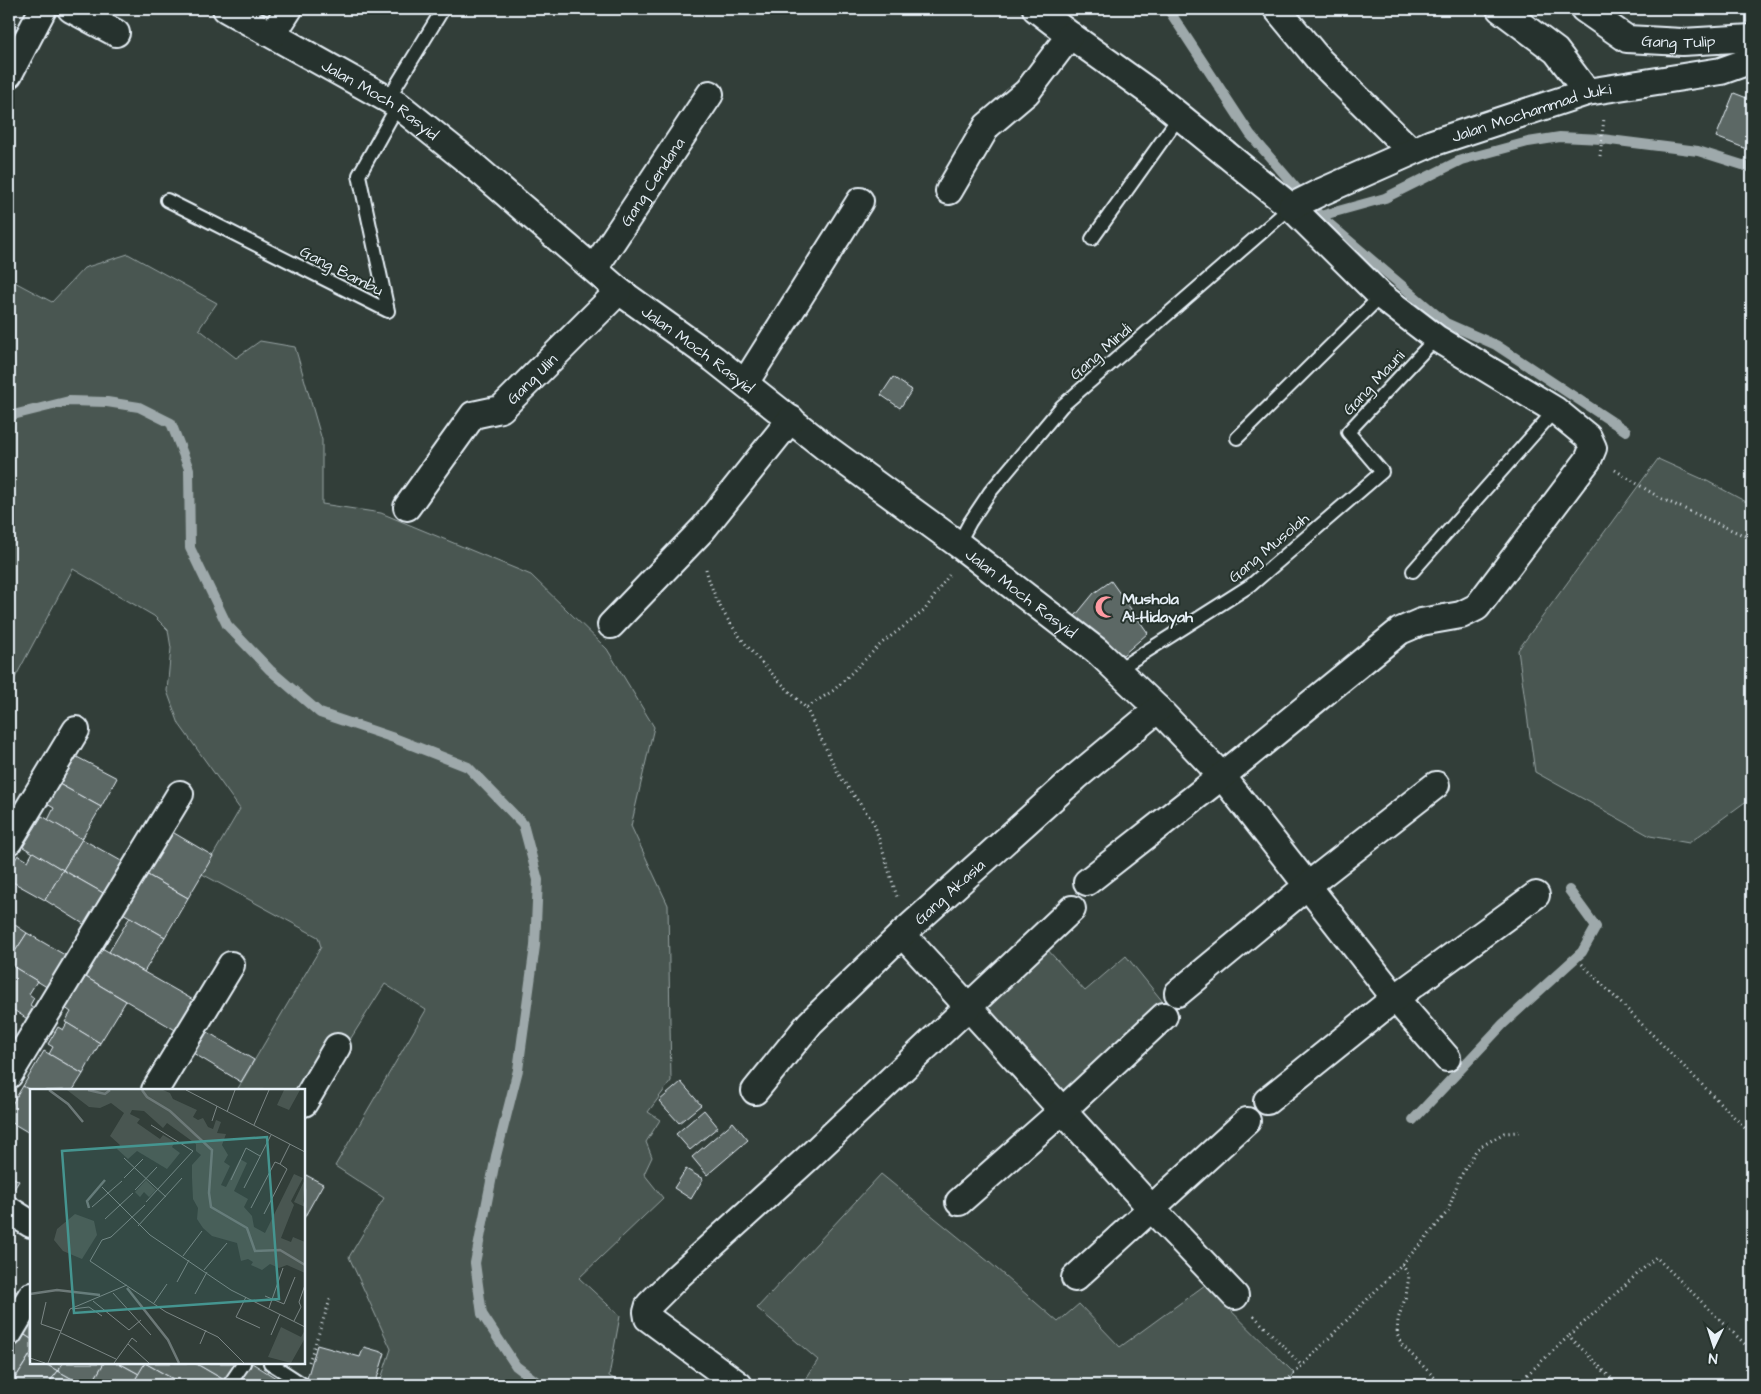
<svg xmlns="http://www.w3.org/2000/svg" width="1761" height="1394" font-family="'Architects Daughter',sans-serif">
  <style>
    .green { fill: #495651; stroke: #98a4a4 }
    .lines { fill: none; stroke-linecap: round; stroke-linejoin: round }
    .stream { stroke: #9ea9ab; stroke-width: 10 }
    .building { fill: #5c6865; stroke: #e8f1f8 }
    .lane-casing { stroke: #e8f1f8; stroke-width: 16 }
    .street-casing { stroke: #e8f1f8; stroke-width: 30 }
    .path { stroke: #e8f1f8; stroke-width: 3; stroke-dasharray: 1 4; stroke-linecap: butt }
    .lane { stroke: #26332d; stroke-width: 12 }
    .street { stroke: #26332d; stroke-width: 26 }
    .labels { text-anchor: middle; stroke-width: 4; stroke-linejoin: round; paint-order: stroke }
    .street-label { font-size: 16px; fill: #e8f1f8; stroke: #26332d }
    .poi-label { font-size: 16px; font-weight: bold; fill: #e8f1f8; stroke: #26332d; text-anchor: start }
    .inset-river { fill: none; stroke: #6d7978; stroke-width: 2.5 }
    .inset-road { fill: none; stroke: #7b8685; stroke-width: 1 }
    .view { fill: #459590; fill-opacity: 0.15; stroke: #459590; stroke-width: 2.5 }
    .inset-edge { fill: none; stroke: #e8f1f8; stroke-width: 2.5 }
  </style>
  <rect width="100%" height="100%" fill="#323e39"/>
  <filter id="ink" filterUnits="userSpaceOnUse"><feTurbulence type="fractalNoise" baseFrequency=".02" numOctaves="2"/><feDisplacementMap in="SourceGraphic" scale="10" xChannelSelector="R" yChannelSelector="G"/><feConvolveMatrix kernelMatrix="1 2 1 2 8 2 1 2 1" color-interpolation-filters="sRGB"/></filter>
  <g filter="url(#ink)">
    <!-- green -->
    <g class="green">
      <path d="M128,254L217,303L199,329L236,358L260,341L295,347L322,440V504L381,513L531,575L607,649L654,727L631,826L668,905L671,1081L648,1112L660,1120L646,1142L652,1157L644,1174L663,1198L579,1278L620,1316L609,1376L625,1385H379L391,1349L349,1257L384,1198L335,1166L426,1010L385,984L351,1038L304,1119V1090H237L321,947L318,937L202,874L240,809L179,724L167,691L171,648L168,630L154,616L73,569L9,689V279L52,302L84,268Z"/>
      <path d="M1658,459L1707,481L1752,505V797L1689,843L1650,836L1535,772L1518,650Z"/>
      <path d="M1046,948L1085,991L1126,956L1163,1002L1064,1094L984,1006Z"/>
      <path d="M881,1174L989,1262L1058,1322L1079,1304L1120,1347L1205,1285L1295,1374L1283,1385H802L818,1360L757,1308Z"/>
    </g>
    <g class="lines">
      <!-- stream -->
      <g class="stream">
        <path d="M1168,9L1250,134L1320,216L1446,323L1496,345L1626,431"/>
        <path d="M1320,216L1385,198L1461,160L1528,142L1560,137L1602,139L1698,151L1752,168"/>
        <path d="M9,416L69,401L107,402L139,407L171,423L189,469L190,548L227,625L270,670L320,713L394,738L468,767L523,824L538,880L535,946L518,1070L496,1156L475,1263L482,1314L516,1366L541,1385"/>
        <path d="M1413,1120L1503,1024L1582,952L1596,927L1569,890"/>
      </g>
    </g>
    <!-- building -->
    <g class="building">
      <path d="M1734,93L1752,100V151L1716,137Z"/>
      <path d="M893,377L912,390L900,408L881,395Z"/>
      <path d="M1111,581L1148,633L1123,655L1071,621L1094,593Z"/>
      <path d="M75,756L117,778L101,807L59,784Z"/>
      <path d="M59,784L101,807L82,839L48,820L54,808L47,804Z"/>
      <path d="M42,816L82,839L63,870L23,847Z"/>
      <path d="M169,830L213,856L188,898L144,873Z"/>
      <path d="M82,839L123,862L105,894L63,870Z"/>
      <path d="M33,852L63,870L45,900L9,880V870L18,855L28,861Z"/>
      <path d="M63,870L105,894L90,928L45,900Z"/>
      <path d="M144,873L188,898L165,937L121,912Z"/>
      <path d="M130,917L165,937L144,972L109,952Z"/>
      <path d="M9,921L27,933L9,961Z"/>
      <path d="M27,933L70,958L50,989L9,964V961Z"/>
      <path d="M100,947L195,1001L177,1031L84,976Z"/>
      <path d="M9,964L37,981L29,994L34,998L30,1005L39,1012L32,1022L9,1007Z"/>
      <path d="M84,976L126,1001L100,1043L65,1022L71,1012L64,1007Z"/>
      <path d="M67,1023L100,1043L83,1074L49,1054L53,1047L48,1044L58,1027L63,1030Z"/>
      <path d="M206,1031L254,1060L241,1082L193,1053Z"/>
      <path d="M44,1051L83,1074L73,1090L31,1091L23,1086Z"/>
      <path d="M681,1082L701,1105L679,1123L659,1101Z"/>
      <path d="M23,1086L31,1091V1134L9,1121V1109Z"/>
      <path d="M704,1110L718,1127L690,1150L676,1134Z"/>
      <path d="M733,1122L748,1140L707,1175L692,1157Z"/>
      <path d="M686,1169L703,1179L691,1199L674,1188Z"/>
      <path d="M304,1174L323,1184L304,1218Z"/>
      <path d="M9,1175L19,1181L9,1197Z"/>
      <path d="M9,1287L26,1298L9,1326Z"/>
      <path d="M31,1307V1339L17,1330Z"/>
      <path d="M17,1330L31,1339V1353L11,1385H9V1342Z"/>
      <path d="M317,1345L360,1357L364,1347L385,1353L375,1385H319L306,1382Z"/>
      <path d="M30,1355L31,1363H44L58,1371L47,1385H11Z"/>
      <path d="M44,1363H63L58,1371Z"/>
      <path d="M63,1363H104L91,1385H83L58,1371Z"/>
      <path d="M104,1363H119L139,1374L132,1385H91Z"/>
      <path d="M119,1363H145L139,1374Z"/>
      <path d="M145,1363L184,1385H132Z"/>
      <path d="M145,1363H195L226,1381L223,1385H184Z"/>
      <path d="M195,1363H238L226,1381Z"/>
      <path d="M248,1363H252L287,1385H233Z"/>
      <path d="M58,1371L83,1385H47Z"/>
    </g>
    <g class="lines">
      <defs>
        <g id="lane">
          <path d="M388,99L443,9"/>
          <path d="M167,200L388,311L359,175L398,105"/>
          <path d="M1092,239L1179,117"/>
          <path d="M1237,438L1381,296"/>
          <path d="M962,547L963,535L970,522L990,492L1062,406L1291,207"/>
          <path d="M1413,571L1555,410"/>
          <path d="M1117,670L1251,585L1382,472L1348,432L1436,338"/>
          <path d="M270,1363L304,1385"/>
          <path d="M229,1385L244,1363"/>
        </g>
        <g id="street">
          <path d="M71,9L116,33"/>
          <path id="s1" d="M226,9L398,105L474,166L619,291L714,359L825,447L962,547L1097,651L1158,709L1222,776L1395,998L1447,1058"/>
          <path d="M1036,9L1070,35L1151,93L1291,207L1381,296L1436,338L1555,410L1588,437L1593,448L1588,460L1477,607L1461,615L1421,622L1400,631L1222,776L1087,882"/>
          <path d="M1277,9L1320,61L1411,151"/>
          <path d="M1500,9L1556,51L1587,92"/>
          <path id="s2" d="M1584,9L1627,39L1682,42L1752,38"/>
          <path d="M273,34L289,9"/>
          <path d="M9,74L43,9"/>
          <path d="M949,191L987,126L1027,92L1070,35"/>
          <path id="s3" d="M1291,207L1319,193L1432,143L1587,92L1721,71L1752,60"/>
          <path id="s4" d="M594,269L710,94"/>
          <path d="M745,383L860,201"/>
          <path id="s5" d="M407,507L473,415L501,409L619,291"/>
          <path d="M611,625L703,529L791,419"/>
          <path d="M9,841L76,730"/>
          <path d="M902,934L1151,1208L1235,1296"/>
          <path d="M1178,993L1307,886L1436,785"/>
          <path d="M9,1075L180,794"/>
          <path d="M155,1090L231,965"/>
          <path id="s6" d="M755,1091L810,1023L902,934L1076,777L1158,709"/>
          <path d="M1267,1101L1395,998L1536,895"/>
          <path d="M304,1103L337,1047"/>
          <path d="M959,1202L1062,1111L1164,1016"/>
          <path d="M9,1210L31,1224"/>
          <path d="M1075,1278L1247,1121"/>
          <path d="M9,1333L31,1296"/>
          <path d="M739,1385L648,1318L647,1312L649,1305L677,1277L808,1158L1072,909"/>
        </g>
      </defs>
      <!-- lane casing -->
      <use href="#lane" class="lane-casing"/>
      <!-- street casing -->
      <use href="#street" class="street-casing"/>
      <!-- path -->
      <g class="path">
        <path d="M1600,156L1604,118"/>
        <path d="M1615,470L1660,498L1752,539"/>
        <path d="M706,569C720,627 766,667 806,708L834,690L882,643L924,611L949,575"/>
        <path d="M806,708L839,775L874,823L898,900"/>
        <path d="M1582,964L1752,1135"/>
        <path d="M1402,1264L1427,1237L1448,1211L1459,1179L1477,1149L1504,1133L1519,1132"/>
        <path d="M1254,1316L1302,1366"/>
        <path d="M309,1362L331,1297"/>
        <path d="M1283,1385L1402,1264L1409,1276L1406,1296L1398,1319L1397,1334L1402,1345L1442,1385"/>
        <path d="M1516,1385L1569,1336"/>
        <path d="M1618,1385L1569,1336L1656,1257L1752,1351"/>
      </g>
      <!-- lane -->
      <use href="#lane" class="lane"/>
      <!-- street -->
      <use href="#street" class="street"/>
    </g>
  </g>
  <!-- icons -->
  <defs>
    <symbol id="mosque-bare" viewBox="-9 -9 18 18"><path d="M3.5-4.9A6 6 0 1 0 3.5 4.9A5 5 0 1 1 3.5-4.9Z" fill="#ff9aa2" stroke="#26332d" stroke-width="2.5" paint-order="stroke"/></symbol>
  </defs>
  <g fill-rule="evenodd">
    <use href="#mosque-bare" x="1090" y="591" width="32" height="32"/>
  </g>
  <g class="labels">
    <!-- street labels -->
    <g class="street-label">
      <text dy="6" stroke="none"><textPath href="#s2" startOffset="104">Gang Tulip</textPath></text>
      <text dy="6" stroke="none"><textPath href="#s1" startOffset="179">Jalan Moch Rasyid</textPath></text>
      <text dy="6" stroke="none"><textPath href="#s3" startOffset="259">Jalan Mochammad Juki</textPath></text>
      <text dy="6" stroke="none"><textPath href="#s4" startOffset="105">Gang Cendana</textPath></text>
      <text transform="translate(342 270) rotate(27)" y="6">Gang Bambu</text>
      <text dy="6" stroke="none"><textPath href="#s1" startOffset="584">Jalan Moch Rasyid</textPath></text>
      <text transform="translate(1100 351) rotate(-41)" y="6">Gang Mindi</text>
      <text dy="6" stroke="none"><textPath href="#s5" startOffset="185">Gang Ulin</textPath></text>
      <text transform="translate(1373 382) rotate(-47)" y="6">Gang Mauni</text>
      <text transform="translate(1268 547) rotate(-40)" y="6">Gang Musolah</text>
      <text dy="6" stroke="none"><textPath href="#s1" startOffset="989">Jalan Moch Rasyid</textPath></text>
      <text dy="6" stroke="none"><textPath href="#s6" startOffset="279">Gang Akasia</textPath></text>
    </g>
    <!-- poi labels -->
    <g class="poi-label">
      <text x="1122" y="604">Mushola<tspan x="1122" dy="18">Al-Hidayah</tspan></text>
    </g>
  </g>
  <!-- overview -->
  <g transform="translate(30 1089)">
    <rect width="275" height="275" fill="#323e39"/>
    <path d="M37,1H133L140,4L143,10L167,21L163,28L168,31L173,29L178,38L183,40L186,31L191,33L187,44L196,45L192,56L198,66L194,73L200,77L191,96L196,98L210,70L217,74L204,102L218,110L214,118L222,127L224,138L235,144L264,85L273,89L261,112L264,116L251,149L261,153L263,148L275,153V184L257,176L249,179L240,175L232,181L221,176L223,173L218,170L211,172L207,154L182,147L173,139L167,130L168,119L163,110L162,89V76L171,66L166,62V55L137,34L133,39L114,22L102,21L100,25L110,30L107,34L130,50L133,46L145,53L142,58L150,64L137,80L107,62L98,70L87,60L90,56L80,47L94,24L81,14L70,19L59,18ZM254,1H270L259,21L247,16ZM275,90L273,112L275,118L264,113ZM116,91L126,101L119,108L114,103L110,108L105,103ZM45,125L64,132L67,146L52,170L33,162L24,151L27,140ZM251,238L271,248L275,241V249L261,274L238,268Z" fill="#495651"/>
    <path class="inset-river" d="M19,1L38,15L53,33M58,1L75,5L80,1M112,1L117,8L140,22L182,61L179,104L181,118L217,139L225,162L250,161L275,176M59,119L57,112L75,91M97,199L138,251L149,274M0,205L27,201L70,206"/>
    <path class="inset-road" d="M156,1L275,63M197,23L205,1M182,32L187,17M224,36L239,1M94,69L136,108M94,89L113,70M201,91L216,59L230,67M72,98L120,146L201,201L275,238M214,99L241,46M105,101L127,78M116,113L163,62L121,36M115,116L81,148L72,151L60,172L136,223L188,248L214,274M62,118L92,92M221,119L245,73L250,75M234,125L257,80L250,75L260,55M75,130L103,104M108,137L152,89M153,167L172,142M174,181L197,154M147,193L159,171M83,204L121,246M165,205L177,183M235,207L254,215L265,188M216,208L206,228L230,239M63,212L99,241L111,231M16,213L11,235L31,242M124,214L137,195M239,219L253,179M42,220L59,218L72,227M264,232L271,218L269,213L275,196M31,244L86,270M241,246L250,225M98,255L119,274M170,255L176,241M0,269L15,274M18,274L40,220L97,196M84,274L102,249L107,253"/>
    <path class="view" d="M237,48L249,210L44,224L32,62Z"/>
    <rect width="275" height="275" class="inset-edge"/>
  </g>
  <!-- margin -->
  <rect width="1761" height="1394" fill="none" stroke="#26332d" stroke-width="30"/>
  <rect x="15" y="15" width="1731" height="1364" fill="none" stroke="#e8f1f8" stroke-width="2" filter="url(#ink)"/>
  <!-- north arrow -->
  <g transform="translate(1714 1346) rotate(184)" stroke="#26332d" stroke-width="4" paint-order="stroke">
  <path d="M0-4L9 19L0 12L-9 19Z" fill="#e8f1f8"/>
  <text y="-8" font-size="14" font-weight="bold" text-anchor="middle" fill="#e8f1f8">N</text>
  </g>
</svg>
